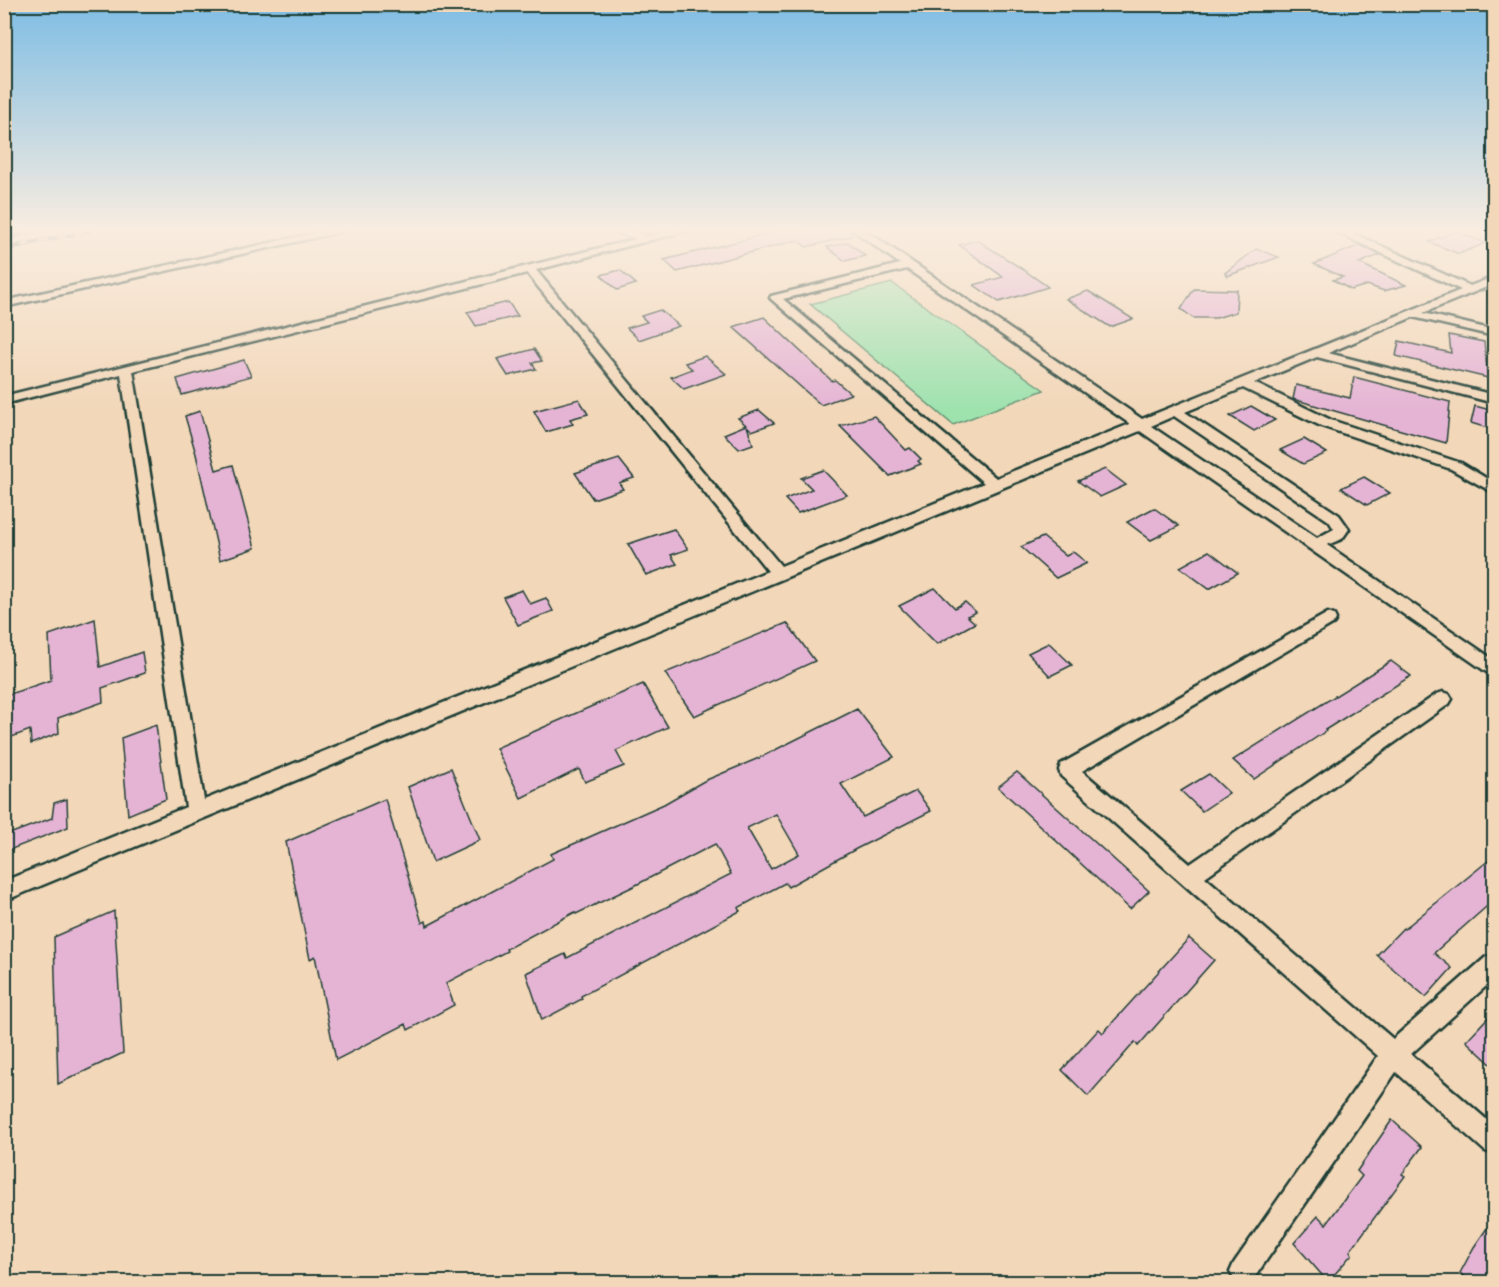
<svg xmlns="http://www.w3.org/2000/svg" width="1499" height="1287" font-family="'Shantell Sans',sans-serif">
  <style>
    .green { fill: #9ee2ae; stroke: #5e9071; stroke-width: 1.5 }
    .building { fill: #e5b4d4; stroke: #1f3d34; stroke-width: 1.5; fill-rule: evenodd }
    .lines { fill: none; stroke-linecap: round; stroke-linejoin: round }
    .minor-casing { stroke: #1f3d34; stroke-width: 5 }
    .minor { fill: #f2d7b9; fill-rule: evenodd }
    .rail-casing { stroke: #1f3d34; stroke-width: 4.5 }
    .rail { stroke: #f2d7b9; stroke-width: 3; stroke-dasharray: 9; stroke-linecap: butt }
  </style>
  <rect width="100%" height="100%" fill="#f2d7b9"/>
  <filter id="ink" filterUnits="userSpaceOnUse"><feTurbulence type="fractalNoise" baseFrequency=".0167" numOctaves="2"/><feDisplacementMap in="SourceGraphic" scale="12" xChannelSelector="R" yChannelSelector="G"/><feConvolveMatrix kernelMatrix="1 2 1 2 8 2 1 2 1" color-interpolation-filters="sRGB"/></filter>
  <g filter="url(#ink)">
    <!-- green -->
    <path class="green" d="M892,283L1044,390L953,425L810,304Z"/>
    <!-- building -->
    <g class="building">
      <path d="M783,230H851L852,236L806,247L798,240L677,272L664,260Z"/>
      <path d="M1456,231L1468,236L1486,243L1459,254L1429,242Z"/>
      <path d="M977,240L1024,270L1048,287L999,302L974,285L1003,277L959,245Z"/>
      <path d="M848,242L865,256L845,261L827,247Z"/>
      <path d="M1360,245L1380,255L1359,263L1406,285L1384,291L1367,285L1351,290L1333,280L1343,277L1314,264Z"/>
      <path d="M1256,249L1279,257L1227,276L1225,273Z"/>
      <path d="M620,270L636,284L617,290L601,275Z"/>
      <path d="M1194,289L1237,290L1236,312L1216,318H1193L1181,309Z"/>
      <path d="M1088,291L1133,319L1110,327L1066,299Z"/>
      <path d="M508,302L518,316L476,326L467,312Z"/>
      <path d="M660,310L679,326L639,340L627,328L647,322L641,316Z"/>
      <path d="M764,317L832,381L835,380L851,394L821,405L733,327Z"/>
      <path d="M1449,335L1484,342L1488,378L1396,356L1399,341L1451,353Z"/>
      <path d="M534,349L542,361L532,363L536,369L508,376L497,359Z"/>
      <path d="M705,356L726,374L684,389L671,377L692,369L685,363Z"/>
      <path d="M244,360L251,376L182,395L177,379Z"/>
      <path d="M1354,377L1450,402L1446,443L1293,399L1296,385L1350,398Z"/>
      <path d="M579,399L588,414L570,419L573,424L546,432L534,411Z"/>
      <path d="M1251,406L1275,420L1254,431L1230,416Z"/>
      <path d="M1475,406L1494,411V430L1471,423Z"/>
      <path d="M759,410L774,423L752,431L747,426L753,444L739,449L724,434L746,425L738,418Z"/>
      <path d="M200,411L216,470L233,465L255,548L220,560L196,454L185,416Z"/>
      <path d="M874,416L906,450L910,448L921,459L918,461L921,464L890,476L840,426Z"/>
      <path d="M1304,439L1327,453L1303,464L1280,450Z"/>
      <path d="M619,459L634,478L619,483L623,489L593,499L575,473Z"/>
      <path d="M1105,469L1126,485L1100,497L1078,481Z"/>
      <path d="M823,470L847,495L798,513L785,499L812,489L801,478Z"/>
      <path d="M1364,477L1390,493L1367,505L1341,488Z"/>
      <path d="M1154,508L1179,526L1151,540L1127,522Z"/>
      <path d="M674,529L688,549L671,555L677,564L646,575L628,544Z"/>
      <path d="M1043,537L1066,556L1073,552L1087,563L1056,578L1021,547Z"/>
      <path d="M1209,551L1238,573L1209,589L1180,567Z"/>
      <path d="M935,588L955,608L965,602L976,612L967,616L975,623L937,644L899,606Z"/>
      <path d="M522,590L530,604L546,598L553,611L518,625L503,597Z"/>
      <path d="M95,619L100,667L142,652L145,673L102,688L103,702L58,718L59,733L31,744L30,730L4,740V696L51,680L49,635Z"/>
      <path d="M787,623L815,661L694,716L665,673Z"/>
      <path d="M1049,643L1072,665L1050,676L1028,653Z"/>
      <path d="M1391,661L1411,676L1325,730L1326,731L1254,779L1233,760Z"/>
      <path d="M643,684L668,727L616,751L624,766L585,782L579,769L521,798L496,748Z"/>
      <path d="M857,709L894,757L841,784L863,817L916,791L931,811L856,849L788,887L785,883L738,908L740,911L581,996L582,999L542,1020L526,973L565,954L567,958L731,874L715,844L634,886L576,914L575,912L506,949L507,951L446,983L454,1005L408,1030L406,1024L336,1060L315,956L310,959L286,842L385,799L422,923L426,921L427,926L553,859L551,854L664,804L704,781L759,758ZM776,814L799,854L771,869L747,828Z"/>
      <path d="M156,725L166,799L128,815L121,738Z"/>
      <path d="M451,768L480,840L433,862L408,787Z"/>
      <path d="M1017,772L1149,891L1130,909L998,787Z"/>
      <path d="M1209,774L1229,793L1202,811L1181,791Z"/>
      <path d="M67,799L68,827L4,852V836L52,818L54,803Z"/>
      <path d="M1494,856V900L1434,953L1452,968L1426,997L1377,955L1403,928L1404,929Z"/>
      <path d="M114,911L123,1053L58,1084L54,937Z"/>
      <path d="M1189,938L1214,960L1138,1046L1135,1042L1088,1096L1062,1070L1099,1029L1103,1033Z"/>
      <path d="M1494,1011V1067L1466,1041Z"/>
      <path d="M1392,1120L1422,1147L1402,1174L1405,1176L1350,1251L1352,1254L1328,1282L1294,1243L1318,1216L1326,1224L1362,1176L1357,1171Z"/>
      <path d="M1494,1218V1282H1470L1460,1273L1474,1247Z"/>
    </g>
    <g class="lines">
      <defs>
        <g id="minor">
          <path d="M329,230H349L4,307V301Z"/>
          <path d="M610,230H627L648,236L672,230H690L536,270L781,566L984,483L770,298L771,296L900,264L853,230H865L1142,419L1461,290L1332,230H1346L1470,286L1494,277V284L1423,313L1494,330V336L1413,317L1328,353L1494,395V403L1317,357L1254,383L1331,420L1461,463L1494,483V493L1451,469L1321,426L1243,388L1185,412L1339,515L1349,529L1342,539L1327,545L1494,660V675L1488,673L1140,431L4,901V881L186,807L121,374L4,404V396L636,239ZM907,269L1130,424L996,478L783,299ZM527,273L768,571L204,800L133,371ZM1174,416L1329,521L1334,529L1317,538L1151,426Z"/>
          <path d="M1328,613L1334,615L1336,619L1334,623L1082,771L1190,864L1437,694L1443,692L1449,694L1452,699L1449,704L1205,877L1393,1039L1486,957L1494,954V979L1411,1054L1494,1126V1154L1485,1151L1396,1072L1252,1281L1236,1282L1230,1272L1234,1263L1378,1056L1061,776L1059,770L1061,764Z"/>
        </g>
      </defs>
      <!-- minor casing -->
      <use href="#minor" class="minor-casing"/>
      <!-- minor -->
      <use href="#minor" class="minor"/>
      <defs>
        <g id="rail">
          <path d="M4,239L35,230"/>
          <path d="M4,249L91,230"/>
        </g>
      </defs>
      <!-- rail casing -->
      <use href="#rail" class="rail-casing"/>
      <!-- rail -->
      <use href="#rail" class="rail"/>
    </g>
  </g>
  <!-- sky -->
  <linearGradient id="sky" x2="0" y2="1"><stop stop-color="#7ebde4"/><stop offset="0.56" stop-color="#f9ede0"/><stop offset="1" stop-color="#f9ede0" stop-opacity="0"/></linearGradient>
  <rect width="1499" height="411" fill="url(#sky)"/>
  <!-- margin -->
  <rect width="1499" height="1287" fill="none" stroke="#f2d7b9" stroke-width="24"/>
  <rect x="12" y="12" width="1475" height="1263" fill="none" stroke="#1f3d34" stroke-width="2" filter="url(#ink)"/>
</svg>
